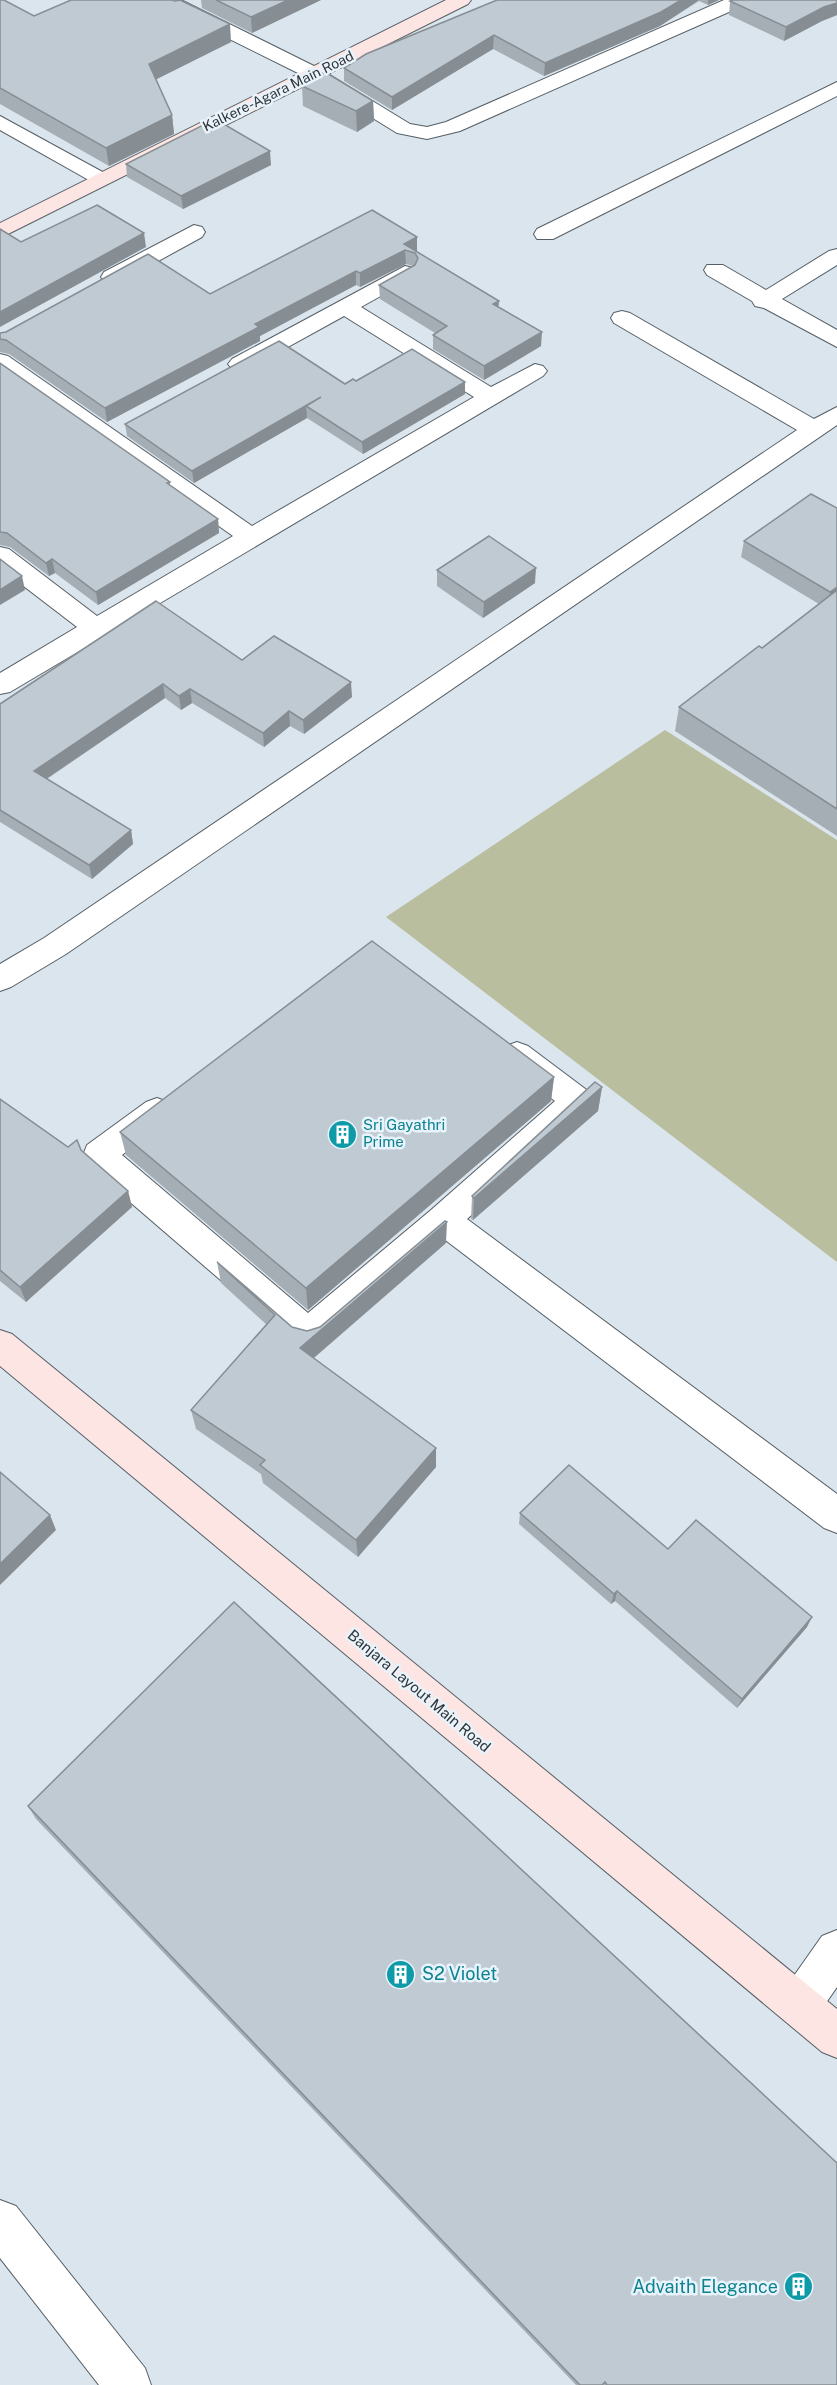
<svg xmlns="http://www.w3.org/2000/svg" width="837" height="2385" font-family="'Public Sans',sans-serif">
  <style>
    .green { fill: #b9be9f }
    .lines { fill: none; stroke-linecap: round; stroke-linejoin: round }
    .street-casing { stroke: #555e65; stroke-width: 2 }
    .secondary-casing { stroke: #555e65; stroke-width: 2 }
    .street { fill: #fff; fill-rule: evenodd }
    .secondary { fill: #fce5e2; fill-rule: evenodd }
    .wall { fill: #a5aeb5 }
    .shaded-wall { fill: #868d93 }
    .building { fill: #c0cad2; stroke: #868d93; stroke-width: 1.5 }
    .labels { text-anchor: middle; stroke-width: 5; stroke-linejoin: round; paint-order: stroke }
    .far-street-label { font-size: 14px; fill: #303437; stroke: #e8f3fb }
    .culture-label { font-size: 15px; fill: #0d838f; stroke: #e8f3fb; text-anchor: start }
    .street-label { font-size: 15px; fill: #303437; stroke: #e8f3fb }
    .near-culture-label { font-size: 18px; fill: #0d838f; stroke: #e8f3fb; text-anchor: start }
  </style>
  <rect width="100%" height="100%" fill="#dbe5ed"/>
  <!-- green -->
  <path class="green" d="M665,730L837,840V1262L386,917Z"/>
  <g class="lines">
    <defs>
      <g id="street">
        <path d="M156,0H181L320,69L410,124L427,127L446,122L724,0H750L747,4L460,131L427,139L397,133L306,77L159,4Z"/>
        <path d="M837,82V96L553,239H537L534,234L537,229Z"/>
        <path d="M0,116L108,175L112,179L108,183H94L0,130Z"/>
        <path d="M194,225L202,227L205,232L202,237L120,282H104L101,277L104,272Z"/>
        <path d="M837,249V265L782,299L837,330V347L764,308L755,306L752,301L707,275L704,270L707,265H723L766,290L829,251Z"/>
        <path d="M405,266L413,268L416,273L413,278L361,307L491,387L535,364L543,366L547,371L543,376L10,692L0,694V673L77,627L0,568V547L9,549L97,616L233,536L0,372V354L8,356L252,526L474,397L344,316L248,369H232L228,364L232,359Z"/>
        <path d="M622,311L630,313L814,419L837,407V425L66,954L11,987L0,991V964L44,938L797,430L614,323L611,318L614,313Z"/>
        <path d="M517,1042L528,1046L588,1091L593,1100L588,1109L467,1219L837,1494V1533L824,1528L444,1239L320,1345L308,1349L296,1345L87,1165L83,1155L87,1145L146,1102L157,1098L168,1102L173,1111L168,1120L122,1155L308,1313L431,1210L555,1101L506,1064L501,1055L506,1046Z"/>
        <path d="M837,1930V1987L814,2020L799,2026L784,2020L778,2005L784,1990L822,1936Z"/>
        <path d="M0,2200L16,2206L145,2368L151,2385H99L0,2258Z"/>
      </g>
      <g id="secondary">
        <path d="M446,0H471L468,4L0,238V223Z"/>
        <path d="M0,1330L12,1334L837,2009V2058L822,2052L0,1366Z"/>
      </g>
    </defs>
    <!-- street casing -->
    <use href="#street" class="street-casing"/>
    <!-- secondary casing -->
    <use href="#secondary" class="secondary-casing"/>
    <!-- street -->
    <use href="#street" class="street"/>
    <!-- secondary -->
    <use href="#secondary" class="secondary"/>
  </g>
  <!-- wall -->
  <g class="wall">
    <path d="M0,0L34,16L231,42L156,79L172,115L174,134L109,166L0,104Z"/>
    <path d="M201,0H321L252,33L202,8Z"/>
    <path d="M497,0H719L708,5L699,1L660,26L544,76L493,49L392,110L344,81V68Z"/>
    <path d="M837,0V15L822,21L784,41L729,15L730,1Z"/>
    <path d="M302,86L373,101L374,121L357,132L303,106Z"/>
    <path d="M126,164L271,165L183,209L127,177Z"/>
    <path d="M372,210L417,251H416L499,307L541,346L484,380L433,349V335L435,333L380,299L379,285L413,266L406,264L360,287L356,285L260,336V341L107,422L9,354L0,352V333L210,294Z"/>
    <path d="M0,363L170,482V486L218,519L219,533L98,605L55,573L49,576L10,547L0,545Z"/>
    <path d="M356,381L465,382V394L363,454L307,418L194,483L127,436L125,424L345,384Z"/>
    <path d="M837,508V836L675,731L679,707L762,648L819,604L741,557L744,541Z"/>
    <path d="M437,570L535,583L483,618L437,586Z"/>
    <path d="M242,660L352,697L304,734L290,726L264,747L192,703L181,710L165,698L47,779L131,830L133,844L92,879L0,822V704Z"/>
    <path d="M554,1077L551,1101L308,1310L126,1155L120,1132Z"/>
    <path d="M602,1087L598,1111L473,1220L471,1219L472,1196Z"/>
    <path d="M0,1099L68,1147L81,1150L128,1191L132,1207L26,1302L0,1281Z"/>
    <path d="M446,1243L314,1358L436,1448V1467L358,1557L263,1483L261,1474L196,1429L191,1410L267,1325L221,1283L217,1262L292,1327L307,1331L320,1327Z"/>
    <path d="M520,1513L668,1549L807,1627L737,1708L615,1601L611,1604L519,1524Z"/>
    <path d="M28,1806L837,2385H576L36,1819Z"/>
  </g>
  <!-- shaded-wall -->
  <g class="shaded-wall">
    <path d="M288,0H321L252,33L251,17Z"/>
    <path d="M681,0H699L660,26L544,76L545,63Z"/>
    <path d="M708,0H719L708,5Z"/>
    <path d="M837,3V15L822,21L784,41L786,27L824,7Z"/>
    <path d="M230,24L231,42L151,82L149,64Z"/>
    <path d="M494,35L493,49L392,110V97Z"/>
    <path d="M373,101L374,121L357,132L356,111Z"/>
    <path d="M172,115L174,134L109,166L106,148Z"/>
    <path d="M270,151L271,165L183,209L181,196Z"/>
    <path d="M144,233L146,247L0,327V312Z"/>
    <path d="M417,237V251L414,252L405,250L406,264L360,287V273L404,244Z"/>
    <path d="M356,271V285L260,336V341L107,422L105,408L255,324Z"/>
    <path d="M499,301L498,315L493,304Z"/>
    <path d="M542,332L541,346L484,380V366Z"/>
    <path d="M465,382V394L363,454L362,442Z"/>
    <path d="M321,397L306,406L307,418L194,483L192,471Z"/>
    <path d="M218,519L219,533L98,605L96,592Z"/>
    <path d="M52,559L55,573L49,576L46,563Z"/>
    <path d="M536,568L535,583L483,618L484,602Z"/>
    <path d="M22,576L25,590L0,605V590Z"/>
    <path d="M837,587V601L827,608L830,592Z"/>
    <path d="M351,682L352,697L304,734L303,720Z"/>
    <path d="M163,684L165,698L37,785L34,771Z"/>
    <path d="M190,689L192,703L181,710L179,696Z"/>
    <path d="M289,711L290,726L264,747L263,733Z"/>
    <path d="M131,830L133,844L92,879L89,865Z"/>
    <path d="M554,1077L551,1101L308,1310L306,1288Z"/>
    <path d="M602,1087L598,1111L473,1220L474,1198Z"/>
    <path d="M128,1191L132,1207L26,1302L20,1287Z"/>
    <path d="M447,1222L446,1243L302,1368L300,1348Z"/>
    <path d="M436,1448V1467L358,1557L356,1540Z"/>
    <path d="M50,1515L56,1530L0,1585V1564Z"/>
    <path d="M617,1591L615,1601L611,1604L614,1594Z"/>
    <path d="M812,1617L807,1627L737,1708L742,1699Z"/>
  </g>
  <!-- building -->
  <g class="building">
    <path d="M0,0H4L34,16L71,0H172L175,1L180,0L230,24L149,64L172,115L106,148L0,88Z"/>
    <path d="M216,0H288L251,17Z"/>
    <path d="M497,0H681L661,12L545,63L494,35L392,97L344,68L366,54Z"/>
    <path d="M733,0H837V3L824,7L786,27L730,1Z"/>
    <path d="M325,72L373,101L356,111L302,86Z"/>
    <path d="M215,119L270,151L181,196L126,164Z"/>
    <path d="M97,205L144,233L0,312V229L21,242Z"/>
    <path d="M372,210L417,237L404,244L499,301L493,304L542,332L484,366L433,335L447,326L379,285L415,265L418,258L415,253L405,250L360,273L356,271L255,324L259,327L105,408L6,340L0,339V333L6,332L148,254L210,294Z"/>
    <path d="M279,341L345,384L353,379L356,381L412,349L465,382L362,442L306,406L321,397L192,471L125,424Z"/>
    <path d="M0,363L170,482L167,483L218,519L96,592L52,559L46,563L7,533L0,532Z"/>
    <path d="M811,494L837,508V587L830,592L744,541Z"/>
    <path d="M489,536L536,568L484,602L437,570Z"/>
    <path d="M0,559L22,576L0,590Z"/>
    <path d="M837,590V809L679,707L759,646L762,648Z"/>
    <path d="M156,601L242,660L274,636L351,682L303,720L289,711L263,733L190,689L179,696L163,684L34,771L131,830L89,865L0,810V704Z"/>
    <path d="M372,941L554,1077L306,1288L120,1132Z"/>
    <path d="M595,1082L602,1087L474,1198L472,1196Z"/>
    <path d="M0,1099L68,1147L77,1140L81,1150L128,1191L20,1287L0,1270Z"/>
    <path d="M445,1221L447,1222L300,1348L436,1448L356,1540L260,1465L265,1460L191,1410L275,1315L217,1262L292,1327L307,1331L320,1327Z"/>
    <path d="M569,1465L668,1549L696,1520L812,1617L742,1699L617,1591L614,1594L520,1513Z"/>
    <path d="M0,1472L50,1515L0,1564Z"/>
    <path d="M234,1602L837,2163V2385H607L605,2382L602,2385H580L28,1806Z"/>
  </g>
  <!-- icons -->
  <defs>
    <symbol id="building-disc" viewBox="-11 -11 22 22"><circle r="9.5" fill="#0f9aa8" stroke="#e8f3fb"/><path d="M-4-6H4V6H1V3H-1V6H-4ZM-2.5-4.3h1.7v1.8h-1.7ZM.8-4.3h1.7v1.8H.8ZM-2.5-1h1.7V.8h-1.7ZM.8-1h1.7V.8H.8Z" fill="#fff"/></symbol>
  </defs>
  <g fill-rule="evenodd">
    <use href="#building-disc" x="326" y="1118" width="33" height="33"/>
    <use href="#building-disc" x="384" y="1958" width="33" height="33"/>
    <use href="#building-disc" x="782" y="2270" width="33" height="33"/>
  </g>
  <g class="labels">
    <!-- far-street labels -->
    <g class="far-street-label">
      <text transform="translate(278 91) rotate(-26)" y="5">Kalkere-Agara Main Road</text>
    </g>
    <!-- culture labels -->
    <g class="culture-label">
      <text x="363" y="1130">Sri Gayathri<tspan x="363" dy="17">Prime</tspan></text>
    </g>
    <!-- street labels -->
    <g class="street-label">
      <text transform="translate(419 1691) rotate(40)" y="5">Banjara Layout Main Road</text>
    </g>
    <!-- near-culture labels -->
    <g class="near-culture-label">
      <text x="422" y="1980">S2 Violet</text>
      <text x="778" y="2293" text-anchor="end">Advaith Elegance</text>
    </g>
  </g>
</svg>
